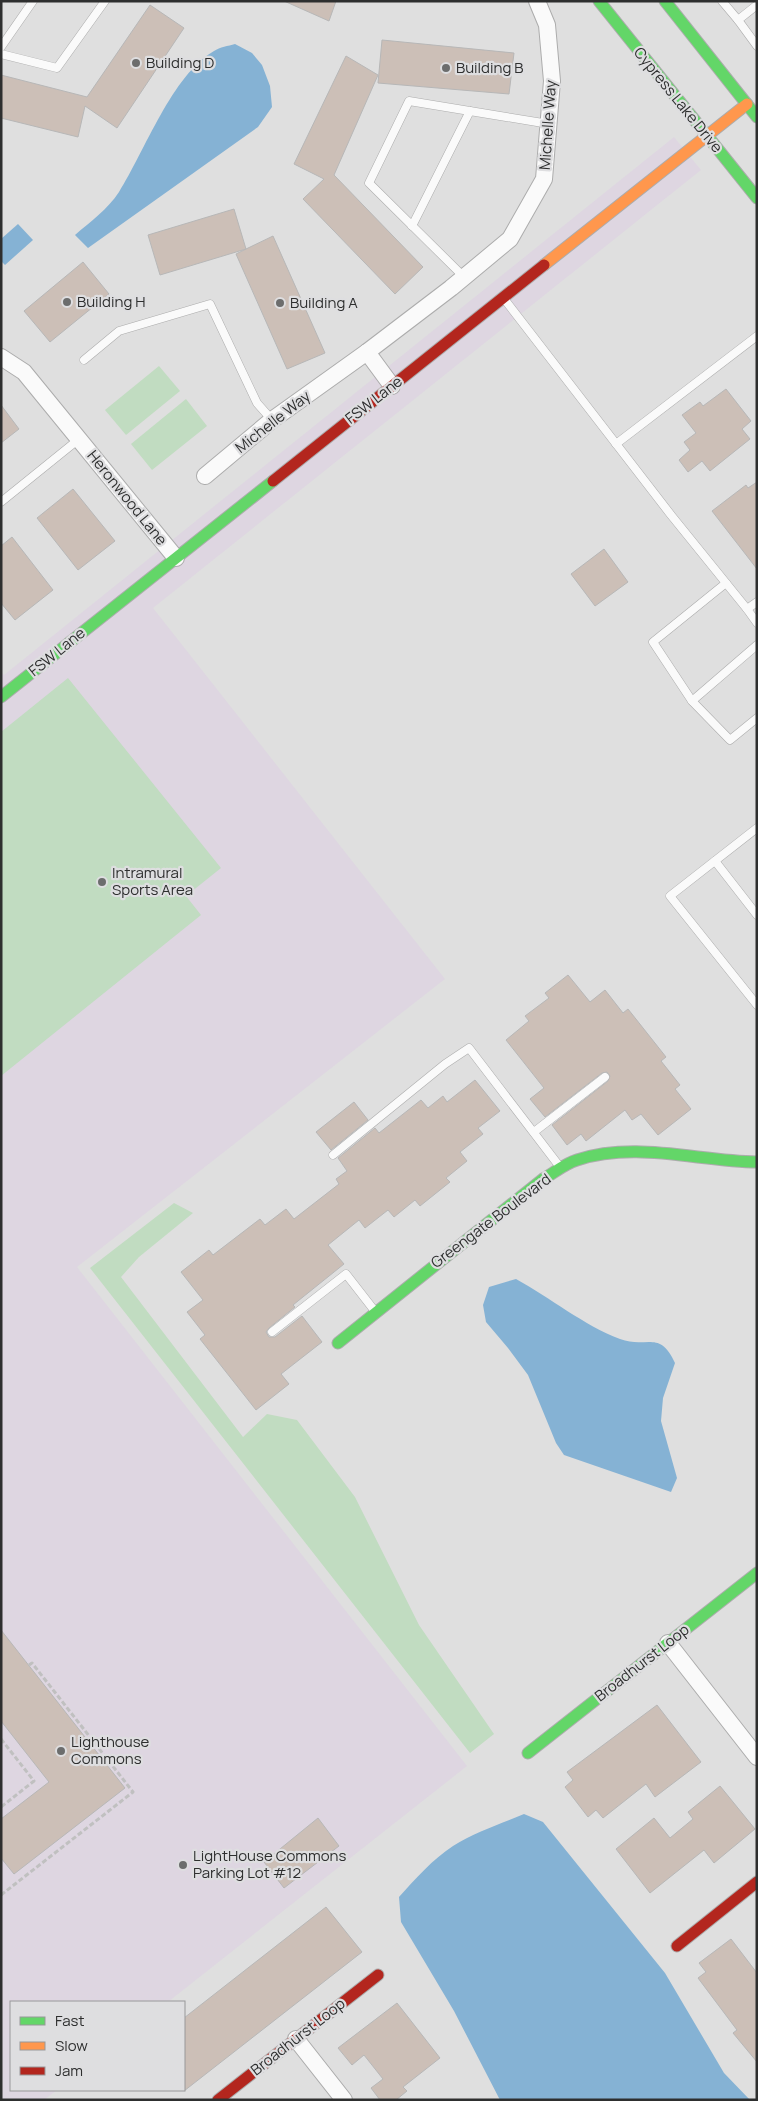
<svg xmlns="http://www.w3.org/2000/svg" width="758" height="2101" font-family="Manrope,sans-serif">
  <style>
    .education { fill: #ded6e1 }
    .green { fill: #c1dcc1 }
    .water { fill: #85b2d4 }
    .building { fill: #ccbfb7; stroke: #b7b7b7 }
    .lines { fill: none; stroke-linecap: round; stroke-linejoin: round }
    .lane-casing { stroke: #acacac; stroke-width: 9 }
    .street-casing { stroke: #acacac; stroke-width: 18 }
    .fast-casing { stroke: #acacac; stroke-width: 13 }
    .slow-casing { stroke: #acacac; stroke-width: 13 }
    .jam-casing { stroke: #acacac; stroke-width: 13 }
    .path { stroke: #c0c0c0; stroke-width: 3; stroke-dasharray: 5 2.5; stroke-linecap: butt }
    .lane { stroke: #fafafa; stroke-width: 8 }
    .street { stroke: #fafafa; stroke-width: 16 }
    .fast { stroke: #63d668; stroke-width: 11 }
    .slow { stroke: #ff974d; stroke-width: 11 }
    .jam { stroke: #b3261e; stroke-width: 11 }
    .poi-dot { fill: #6c6d6d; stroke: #dedee0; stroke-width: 2 }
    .labels { text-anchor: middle; stroke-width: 4.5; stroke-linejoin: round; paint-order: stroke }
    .poi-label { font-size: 15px; fill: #2e2f2f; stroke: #dedee0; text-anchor: start }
    .street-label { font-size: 15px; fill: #2e2f2f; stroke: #dedee0 }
  </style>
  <rect width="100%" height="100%" fill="#dfdfdf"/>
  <!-- education -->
  <path class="education" d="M674,137L701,170L153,608L445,979L77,1267L467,1766L168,2002H11V2090H57L44,2100H1V672L4,675Z"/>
  <!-- green -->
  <g class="green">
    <path d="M159,366L180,391L126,435L105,410Z"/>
    <path d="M186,399L207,426L152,470L131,444Z"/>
    <path d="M68,678L221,868L186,896L201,915L1,1076V732Z"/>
    <path d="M174,1203L193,1213L139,1257L121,1277L243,1437L267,1414L297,1420L355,1497L419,1625L494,1734L470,1753L90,1268Z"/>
  </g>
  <!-- water -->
  <g class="water">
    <path d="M235,44L252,53L262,65L270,86L272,107L258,127L88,248L75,235C90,222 108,209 119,192C145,151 172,75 214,51C220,47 228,46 235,44Z"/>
    <path d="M18,224L33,240L5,265L1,261V239Z"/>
    <path d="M516,1279C551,1298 583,1325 620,1339C646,1349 660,1329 675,1363L663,1398L661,1421L677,1478L671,1492L564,1455L556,1443L528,1375L508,1348L486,1322L483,1305L489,1287Z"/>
    <path d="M524,1814L543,1822L665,1973L724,2073L750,2100H500L454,2011L401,1922L399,1897C415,1879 433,1859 453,1846C475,1832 501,1824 524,1814Z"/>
  </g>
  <!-- building -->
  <g class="building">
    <path d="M284,1H336L329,21Z"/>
    <path d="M150,5L184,28L117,128L85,106L78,137L1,118V75L87,97Z"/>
    <path d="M382,40L514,53L509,94L378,83Z"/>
    <path d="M346,56L378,75L334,175L423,267L395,294L303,199L324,179L294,164Z"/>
    <path d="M234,209L246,249L273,236L325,353L287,369L236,254L246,249L160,275L148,235Z"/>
    <path d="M83,262L109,294L50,342L24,311Z"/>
    <path d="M726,389L751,421L742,429L750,439L710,471L702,461L688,472L679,460L690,450L684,442L696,433L682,415L700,402L703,406Z"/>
    <path d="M1,405L19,429L1,443Z"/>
    <path d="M757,482V569L712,511L746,485L748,488Z"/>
    <path d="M73,489L115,541L78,570L37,518Z"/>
    <path d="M12,537L53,590L15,620L1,603V546Z"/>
    <path d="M604,549L628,582L595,606L571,574Z"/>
    <path d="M568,975L590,1002L605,990L623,1013L628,1009L666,1057L661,1061L680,1085L675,1089L691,1109L658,1135L641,1114L632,1120L625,1110L586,1141L581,1134L567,1145L552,1125L608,1081L610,1076L607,1072L602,1073L545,1117L530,1099L544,1088L506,1040L529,1021L525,1016L549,998L545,993Z"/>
    <path d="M475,1080L500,1111L478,1128L483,1134L460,1152L467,1161L446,1178L450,1182L420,1206L415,1200L394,1217L388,1210L365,1228L359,1220L328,1245L344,1264L293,1305L295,1307L269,1328L266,1332L269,1337H275L302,1316L322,1342L281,1374L289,1384L256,1410L200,1339L205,1335L187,1312L203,1300L181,1272L209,1250L213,1255L260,1219L265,1225L286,1209L294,1219L339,1184L336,1179L347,1171L338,1158L375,1128L379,1133L421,1100L428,1108L443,1096L447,1102Z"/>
    <path d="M354,1102L368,1120L331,1150L316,1132Z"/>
    <path d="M1,1630L125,1788L14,1874L1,1858V1819L49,1782L1,1721Z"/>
    <path d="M657,1705L701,1762L655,1797L646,1784L603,1818L596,1810L588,1817L565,1787L573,1780L567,1772Z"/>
    <path d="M720,1786L755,1829L714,1863L704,1850L650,1893L616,1849L654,1818L670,1838L693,1819L688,1812Z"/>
    <path d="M318,1818L339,1846L284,1888L264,1862Z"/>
    <path d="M326,1907L362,1952L184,2091V2018Z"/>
    <path d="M731,1939L757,1973V2062L733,2033L737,2030L698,1978L706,1972L699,1963Z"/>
    <path d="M397,2003L440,2058L403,2087L407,2091L396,2100H380L371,2088L383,2079L364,2055L352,2065L338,2048Z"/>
  </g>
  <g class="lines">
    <defs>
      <g id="lane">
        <path d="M722,1L738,20"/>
        <path d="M757,5L738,20L757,46"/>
        <path d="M1,47L33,1"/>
        <path d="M1,54L57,68L105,1"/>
        <path d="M412,226L470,111"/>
        <path d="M464,277L369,183L409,101L549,124"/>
        <path d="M505,300L671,515L747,609L757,602"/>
        <path d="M84,360L119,331L210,304L257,403L272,420"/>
        <path d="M616,444L757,336"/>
        <path d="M1,502L79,439"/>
        <path d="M726,583L653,642L692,701L730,740L757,718"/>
        <path d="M747,609L757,623"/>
        <path d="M692,701L757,645"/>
        <path d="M757,828L670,896L757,1005"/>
        <path d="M715,861L757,915"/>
        <path d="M534,1132L605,1077"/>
        <path d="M333,1155L445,1064L469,1048L560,1167"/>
        <path d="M272,1332L346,1274L374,1310"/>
      </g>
      <g id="street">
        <path d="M367,352L392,386"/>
        <path d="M1,357L24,372L176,558"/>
        <path d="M205,476L272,420L367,352L451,288L510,239L544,179L552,81L547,25L537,1"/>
        <path d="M668,1643L757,1757"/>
        <path d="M296,2039L344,2100"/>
      </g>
      <g id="fast">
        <path d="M599,1L757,198"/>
        <path d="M665,1L757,117"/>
        <path d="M1,697L273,481"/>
        <path d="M338,1343L543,1179C554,1173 564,1164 577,1160C635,1141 697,1161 757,1162"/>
        <path d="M528,1753L757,1573"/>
      </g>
      <path id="slow" d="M544,265L747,104"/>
      <g id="jam">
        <path d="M273,481L544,265"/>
        <path d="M677,1946L757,1882"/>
        <path d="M218,2100L378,1975"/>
      </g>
    </defs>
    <!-- lane casing -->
    <use href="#lane" class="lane-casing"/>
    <!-- street casing -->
    <use href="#street" class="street-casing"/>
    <!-- fast casing -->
    <use href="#fast" class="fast-casing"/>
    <!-- slow casing -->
    <use href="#slow" class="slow-casing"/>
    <!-- jam casing -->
    <use href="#jam" class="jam-casing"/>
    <!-- path -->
    <g class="path">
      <path d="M1,1739L34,1781L1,1807"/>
      <path d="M1,1895L133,1792L32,1663L29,1665"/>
    </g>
    <!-- lane -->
    <use href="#lane" class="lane"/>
    <!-- street -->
    <use href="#street" class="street"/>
    <!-- fast -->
    <use href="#fast" class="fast"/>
    <!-- slow -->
    <use href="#slow" class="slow"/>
    <!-- jam -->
    <use href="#jam" class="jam"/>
  </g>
  <!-- markers -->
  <g class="poi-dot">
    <circle cx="136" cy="63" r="5"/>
    <circle cx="446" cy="68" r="5"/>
    <circle cx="67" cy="302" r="5"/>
    <circle cx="280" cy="303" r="5"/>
    <circle cx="102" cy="882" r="5"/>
    <circle cx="61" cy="1751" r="5"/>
    <circle cx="183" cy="1865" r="5"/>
  </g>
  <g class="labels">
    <!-- poi labels -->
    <g class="poi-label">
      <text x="146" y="68">Building D</text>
      <text x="456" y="73">Building B</text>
      <text x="77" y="307">Building H</text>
      <text x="290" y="308">Building A</text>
      <text x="112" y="878">Intramural<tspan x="112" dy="17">Sports Area</tspan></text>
      <text x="71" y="1747">Lighthouse<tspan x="71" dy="17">Commons</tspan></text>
      <text x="193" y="1861">LightHouse Commons<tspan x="193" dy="17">Parking Lot #12</tspan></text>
    </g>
    <!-- street labels -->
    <g class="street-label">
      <text transform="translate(678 100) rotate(51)" y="5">Cypress Lake Drive</text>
      <text transform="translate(548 125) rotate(-86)" y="5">Michelle Way</text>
      <text transform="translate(374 400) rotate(-38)" y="5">FSW Lane</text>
      <text transform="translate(273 422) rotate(-38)" y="5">Michelle Way</text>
      <text transform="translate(127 498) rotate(51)" y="5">Heronwood Lane</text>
      <text transform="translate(57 652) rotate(-39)" y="5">FSW Lane</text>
      <text transform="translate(491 1221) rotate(-37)" y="5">Greengate Boulevard</text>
      <text transform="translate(642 1663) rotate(-38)" y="5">Broadhurst Loop</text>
      <text transform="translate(298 2037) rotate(-38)" y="5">Broadhurst Loop</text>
    </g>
  </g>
  <!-- border -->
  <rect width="758" height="2101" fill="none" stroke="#2e2f2f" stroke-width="5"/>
  <!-- legend -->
  <rect x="10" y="2001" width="175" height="90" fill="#dedee0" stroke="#989899"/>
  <rect x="20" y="2017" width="25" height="8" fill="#63d668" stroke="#989899"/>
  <text x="55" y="2026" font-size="15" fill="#2e2f2f">Fast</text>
  <rect x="20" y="2042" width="25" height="8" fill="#ff974d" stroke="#989899"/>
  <text x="55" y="2051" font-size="15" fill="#2e2f2f">Slow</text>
  <rect x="20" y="2067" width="25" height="8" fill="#b3261e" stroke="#989899"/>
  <text x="55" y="2076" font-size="15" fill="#2e2f2f">Jam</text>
</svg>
